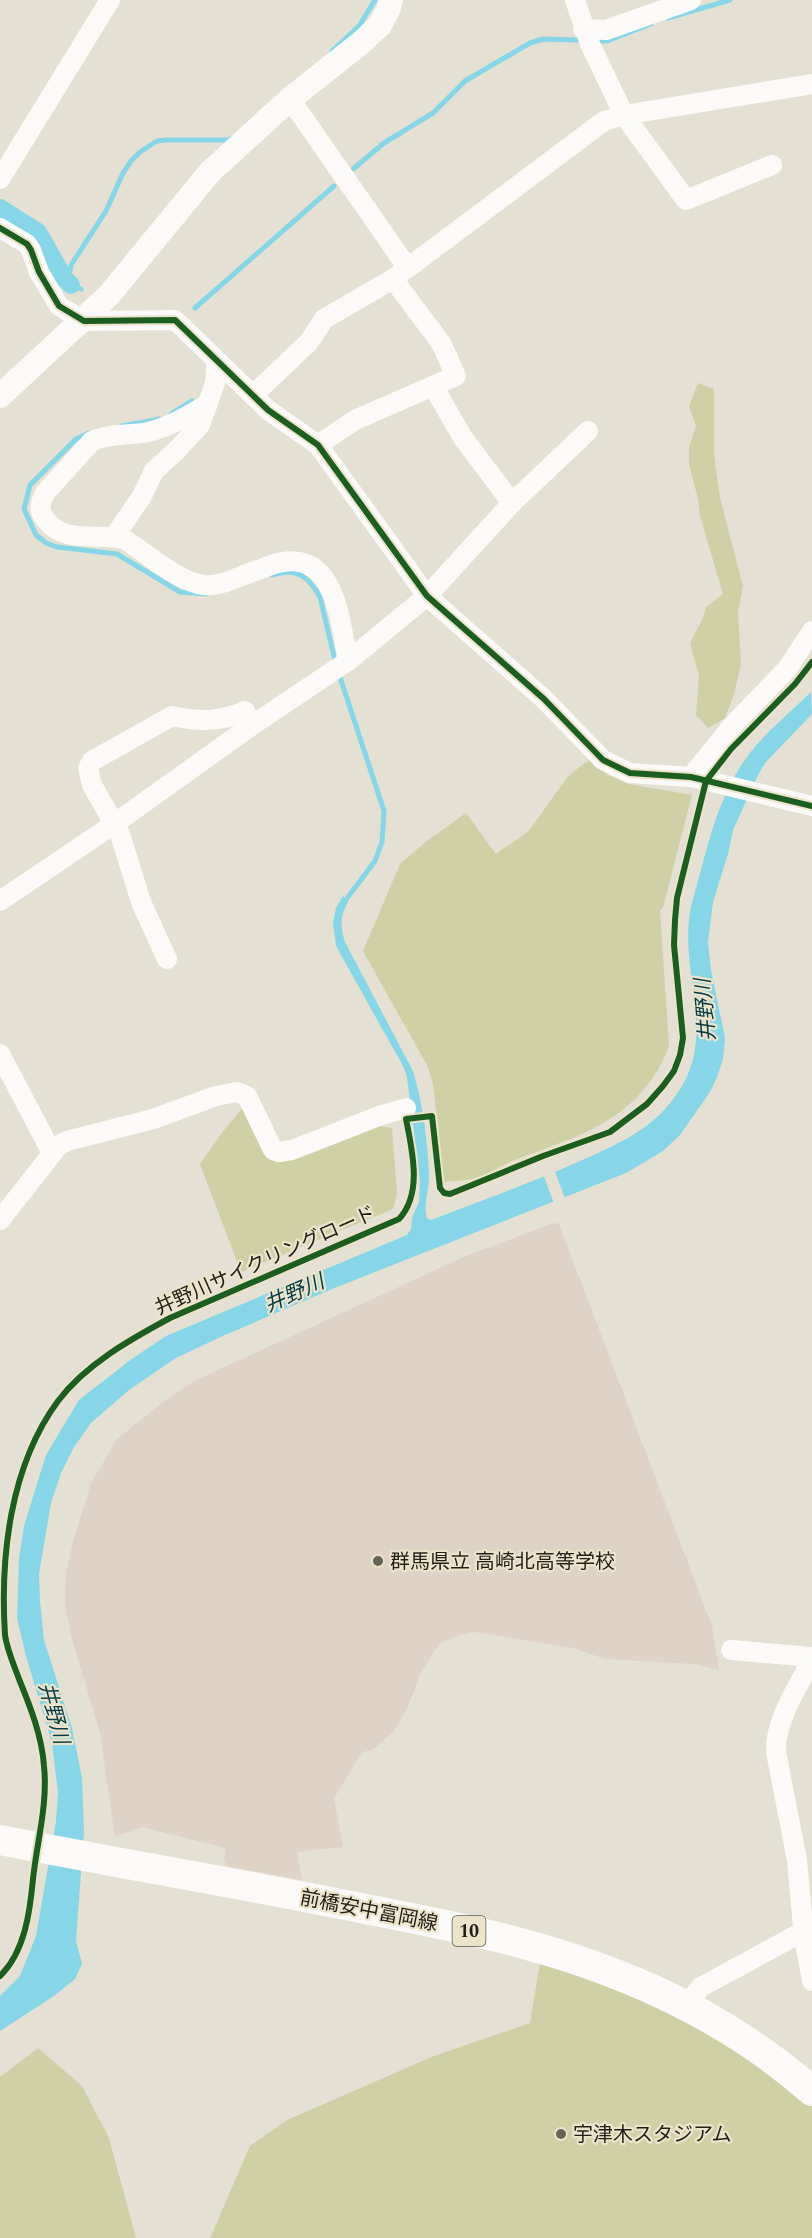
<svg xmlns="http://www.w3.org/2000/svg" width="812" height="2238" font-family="Spectral,'Noto Sans JP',serif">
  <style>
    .education { fill: #dfd3c5 }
    .green { fill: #cfd0a5 }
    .water { fill: #86d6e7 }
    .pier { fill: #e4e0d3 }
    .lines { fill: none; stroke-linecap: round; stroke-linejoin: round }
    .stream { stroke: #86d6e7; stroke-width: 5 }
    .canal { stroke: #86d6e7; stroke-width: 18 }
    .minor { stroke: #fbfaf8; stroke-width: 20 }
    .tertiary { stroke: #fbfaf8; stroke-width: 24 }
    .primary { stroke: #fbfaf8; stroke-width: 30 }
    .cycleway-casing { stroke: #ece3cb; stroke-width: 10 }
    .cycleway { stroke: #1b5e20; stroke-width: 6 }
    .poi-dot { fill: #666358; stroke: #ece3cb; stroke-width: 2 }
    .labels { text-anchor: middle; stroke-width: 4.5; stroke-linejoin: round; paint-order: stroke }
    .shield { fill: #ece3cb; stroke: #5f5a4c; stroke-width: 1.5 }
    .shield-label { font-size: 18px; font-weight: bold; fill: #221f16 }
    .street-label { font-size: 20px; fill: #221f16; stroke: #ece3cb }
    .poi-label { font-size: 20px; fill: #221f16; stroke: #ece3cb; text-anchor: start }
    .water-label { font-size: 21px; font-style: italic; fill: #053d49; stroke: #ece3cb }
  </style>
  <rect width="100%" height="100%" fill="#e4e0d3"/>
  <!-- education -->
  <path class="education" d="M554,1223L559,1224L712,1626L719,1670L693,1664L605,1659L573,1648L474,1632L459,1635L440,1643L421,1672L407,1709L393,1732L372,1750L362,1752L334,1798L343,1847L297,1852L302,1880L227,1866L224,1860L226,1848L141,1827L115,1837L100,1733L71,1636L65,1605L66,1576L72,1545L91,1483L117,1439L163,1402L194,1381L466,1256Z"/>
  <!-- green -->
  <g class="green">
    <path d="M698,383L714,389V455L720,498L743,586L738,613L741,664L734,694L725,718L708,728L696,715L699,676L690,643L703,618L706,607L723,594L700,516L698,499L689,464V447L696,426L689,406Z"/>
    <path d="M591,759L608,775L628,784L692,795L663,908L660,910L669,1046C642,1118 583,1135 517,1159C503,1164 490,1174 475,1178C465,1181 454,1181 444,1182L433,1084L428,1067L363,951L400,864L424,843L466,813L496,854C507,845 525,837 533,825C553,800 562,776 591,759Z"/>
    <path d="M245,1105L267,1155L269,1159L274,1161L288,1158L378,1126L392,1128L397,1194L393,1209L241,1272L200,1164L224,1130Z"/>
    <path d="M541,1957L682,2013L777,2078L812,2106V2238H210L250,2146L287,2120L434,2056L530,2023Z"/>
    <path d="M38,2048L82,2086L109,2138L136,2238H0V2077Z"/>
  </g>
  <!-- water -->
  <path class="water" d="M811,692L812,714L765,763L758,775L733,830L728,854L713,902L708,942L711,970L725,1038L723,1059L717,1077L710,1092L680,1135L663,1151L626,1173L332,1289L225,1335L176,1358L129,1390L91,1423L74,1447L61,1473L51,1503L39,1574L40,1601L44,1640L72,1728L82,1778L84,1832L76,1941L82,1964L75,1979L54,1996L0,2031V1996L20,1976L36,1936L56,1821L58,1793L52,1743L26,1656L17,1618L19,1559L24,1526L46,1455L79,1400L129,1361L166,1336L407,1235L411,1229L412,1218L419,1202L420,1182L407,1077L403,1066L336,946L333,923L336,908L343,896L348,902C340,916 340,927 345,942L413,1071C423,1103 428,1144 429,1177C429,1190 423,1206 427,1218L431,1220C478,1202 525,1185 571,1165C604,1150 639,1137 664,1110C723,1047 682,989 689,919C691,902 697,886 701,870C711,832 723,789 747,757C764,733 790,713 811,692Z"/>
  <!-- pier -->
  <path class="pier" d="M554,1169L566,1201L555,1206L543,1174Z"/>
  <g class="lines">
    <!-- stream -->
    <g class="stream">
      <path d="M668,18L730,0"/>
      <path d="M597,41H607L651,24"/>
      <path d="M332,51L359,26L375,0"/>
      <path d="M353,169L384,143L433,113L465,81L530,43L543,39L578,40"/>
      <path d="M81,289L71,285L69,277L71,265L106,211L123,173L131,161L140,152L157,141L166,140H229L232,138"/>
      <path d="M195,308L334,186"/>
      <path d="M171,414L192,401"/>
      <path d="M122,426L160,419"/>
      <path d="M89,433L76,439L30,485L24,509L36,535L46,543L57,547L117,554L180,592L206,594"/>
      <path d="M272,575C297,567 308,576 320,597L336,665"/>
      <path d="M339,674L384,811L382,842L375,861L342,905"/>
    </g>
    <!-- canal -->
    <path class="canal" d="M0,208L38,232L64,278L71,285"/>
    <!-- minor -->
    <g class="minor">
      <path d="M575,0L590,44L624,115L686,200L772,165"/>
      <path d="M583,29L606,30L691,0"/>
      <path d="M290,99L407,267"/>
      <path d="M0,179L110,0"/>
      <path d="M0,228L27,244L31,250L39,272L59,306L84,321L175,320L268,410L318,445L427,596L544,699L603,760L630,773L691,777L812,806"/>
      <path d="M433,386L463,438L512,503"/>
      <path d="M254,394L309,342L324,319L393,279L604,121L624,115L812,84"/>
      <path d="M208,404C189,415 170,427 148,432C128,436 110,433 92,441L45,493C40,503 38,510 45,519C62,544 98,533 124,539C147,553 177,582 204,585C220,587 237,577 252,572C262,569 273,563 283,562C337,554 340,624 348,661"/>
      <path d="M318,445L355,420L456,376L441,343L393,279"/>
      <path d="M114,537L142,496L154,471L177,450L200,425L215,383L217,361"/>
      <path d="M691,777L732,726L787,669L812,631"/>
      <path d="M0,901L114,824L251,726L348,661L427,596L512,503L588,431"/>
      <path d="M167,959L141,902L120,834L92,785L88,768L92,761L172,716C198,722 220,722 245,711L251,726"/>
      <path d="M0,1054L52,1153"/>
      <path d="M0,1220L59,1145L67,1141L153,1119L216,1096L237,1092L247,1096L273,1150L279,1152L292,1150L379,1116L406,1108"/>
      <path d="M731,1650L812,1657"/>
      <path d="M812,1659C798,1688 775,1719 776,1752L797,1860L804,1938L812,1981"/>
      <path d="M685,2006L701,1987L804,1931"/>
    </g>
    <!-- tertiary -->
    <path class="tertiary" d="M0,396L109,295L210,172L290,99L362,42L380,25L388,10L391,0"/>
    <!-- primary -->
    <path class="primary" d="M0,1840C117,1863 235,1883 351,1906C409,1918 468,1928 524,1944C628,1972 730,2019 812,2091"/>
    <defs>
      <g id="cycleway">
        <path d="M0,228L27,244L31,250L39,272L59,306L84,321L175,320L268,410L318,445L427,596L544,699L603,760L630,773L691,777L812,806"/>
        <path d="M0,1976C25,1952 30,1911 33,1879C37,1841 48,1804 44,1766C42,1736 30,1706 19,1679C14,1665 7,1650 5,1635C0,1557 10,1466 58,1401C86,1364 131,1339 170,1318L399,1219C423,1193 412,1150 406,1119L432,1116L440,1188L444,1193L450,1194L543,1156L610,1132L647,1104L663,1086L674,1071L680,1055L683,1038L674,945L675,920L677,898L706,781L731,749L795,684L812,662"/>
      </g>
    </defs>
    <!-- cycleway casing -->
    <use href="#cycleway" class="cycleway-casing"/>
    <!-- cycleway -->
    <use href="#cycleway" class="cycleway"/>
  </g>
  <!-- markers -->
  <g class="poi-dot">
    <circle cx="378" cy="1561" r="6"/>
    <circle cx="561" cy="2134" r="6"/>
  </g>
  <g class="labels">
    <!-- shield labels -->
    <rect class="shield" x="452.5" y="1916" width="33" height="30" rx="4.5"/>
    <g class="shield-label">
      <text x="469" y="1937">10</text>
    </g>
    <!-- street labels -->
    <g class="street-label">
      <text transform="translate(265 1260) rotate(-24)" y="7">井野川サイクリングロード</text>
      <text transform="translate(369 1910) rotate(11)" y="7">前橋安中富岡線</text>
    </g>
    <!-- poi labels -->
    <g class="poi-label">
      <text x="390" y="1568">群馬県立 高崎北高等学校</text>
      <text x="573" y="2141">宇津木スタジアム</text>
    </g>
    <!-- water labels -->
    <g class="water-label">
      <text transform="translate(705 1010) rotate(-95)" y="7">井野川</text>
      <text transform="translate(294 1293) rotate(-24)" y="7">井野川</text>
      <text transform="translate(54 1713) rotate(75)" y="7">井野川</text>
    </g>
  </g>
</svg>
